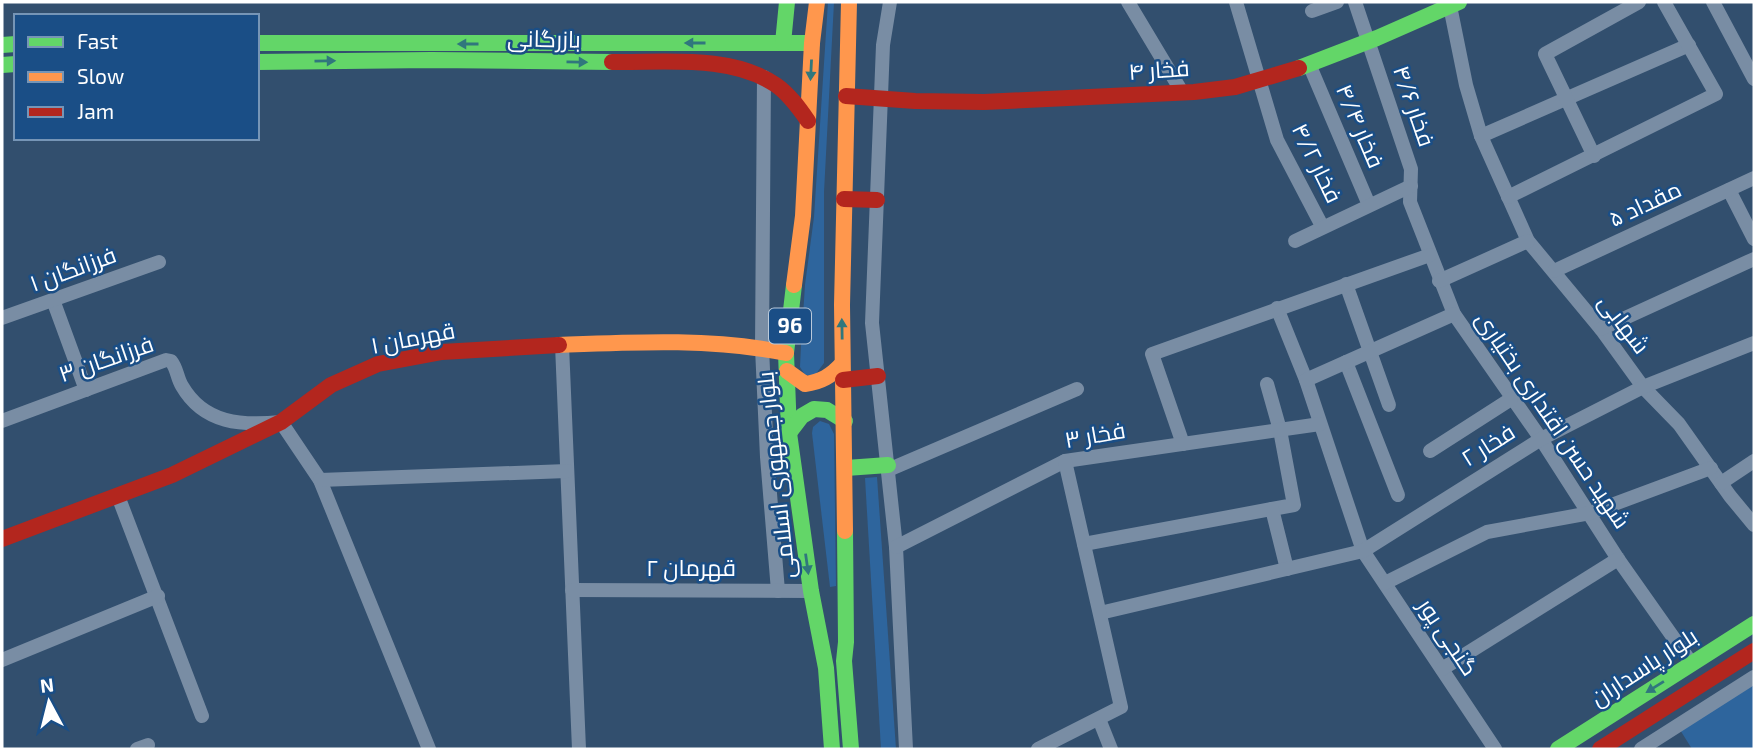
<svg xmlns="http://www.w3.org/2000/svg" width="1756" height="751" font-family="'Exo 2',Cairo,sans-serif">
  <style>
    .green { fill: #2e659d }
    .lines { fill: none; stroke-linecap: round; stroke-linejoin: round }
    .street { stroke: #798da4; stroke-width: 14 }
    .fast { stroke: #63d668; stroke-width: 16 }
    .slow { stroke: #ff974d; stroke-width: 16 }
    .jam { stroke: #b3261e; stroke-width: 16 }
    .oneway { fill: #30777d }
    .labels { text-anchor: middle; stroke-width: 5; stroke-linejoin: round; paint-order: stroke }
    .shield { fill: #1a4e86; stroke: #bacadb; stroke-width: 2 }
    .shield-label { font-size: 21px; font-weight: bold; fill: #fff }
    .street-label { font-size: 23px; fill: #fff; stroke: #1a4e86 }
  </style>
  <rect width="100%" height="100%" fill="#324f6e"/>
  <!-- green -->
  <g class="green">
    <path d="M828,2H834L824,192V363L815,375H805L800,367L801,346L805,285L814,217Z"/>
    <path d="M820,421L829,424L834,434L836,586L830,587L812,433L813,427Z"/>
    <path d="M877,477L896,749H881L865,478Z"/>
    <path d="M1754,683V749H1692L1677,725Z"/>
  </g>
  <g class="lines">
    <!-- street -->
    <g class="street">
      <path d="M890,2L883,45L872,323L896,547L906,749"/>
      <path d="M1128,2L1182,92"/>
      <path d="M1236,2L1277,140L1322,226"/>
      <path d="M1355,2L1411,169L1410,202L1454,314L1541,439L1618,559L1692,664"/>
      <path d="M1713,2L1754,79"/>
      <path d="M1450,6L1466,85L1481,136L1528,241L1601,329L1643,387L1679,424L1730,496L1754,525"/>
      <path d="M1312,11L1337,2"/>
      <path d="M1309,64L1369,205"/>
      <path d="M764,77L762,348L767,457L778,591"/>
      <path d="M1481,136L1689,45"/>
      <path d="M1594,156L1545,54L1639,2"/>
      <path d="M1729,190L1754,239"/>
      <path d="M1508,197L1716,94L1664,2"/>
      <path d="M1295,241L1411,186"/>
      <path d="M1554,271L1754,178"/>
      <path d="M1439,281L1528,241"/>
      <path d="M1346,284L1389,405"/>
      <path d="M53,300L86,390"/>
      <path d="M1277,308L1306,380L1363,551L1495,749"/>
      <path d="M2,318L159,262"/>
      <path d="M1601,329L1754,259"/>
      <path d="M562,345L579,749"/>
      <path d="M1346,362L1398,495"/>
      <path d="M1306,380L1454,314"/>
      <path d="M1267,384L1280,430L1294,505L1272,509"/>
      <path d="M2,421L166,360L171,361C177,368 177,378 182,386C204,424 242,426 281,422L320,480L429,749"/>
      <path d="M1183,444L1152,354L1430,255"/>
      <path d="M1430,451L1511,399"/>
      <path d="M888,470L1077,389"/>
      <path d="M320,480L567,471"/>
      <path d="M1721,483L1754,461"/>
      <path d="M118,496L202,716"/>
      <path d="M1084,544L1272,509L1287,569"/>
      <path d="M896,547L1065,461L1320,424"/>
      <path d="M1385,583L1487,532L1590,513L1711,468"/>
      <path d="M572,590L811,591"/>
      <path d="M1100,613L1363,551L1541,439L1643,387L1754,343"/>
      <path d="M2,660L158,596"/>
      <path d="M1442,669L1618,559"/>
      <path d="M1099,719L1111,749"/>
      <path d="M137,749L148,745"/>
      <path d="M1038,749L1121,707L1065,461"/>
      <path d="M1641,749L1754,677"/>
    </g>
    <!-- fast -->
    <g class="fast">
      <path d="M257,43H812"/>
      <path d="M783,43L787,2"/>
      <path d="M2,45L16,44"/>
      <path d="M257,62L431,60L612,62"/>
      <path d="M2,65L16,64"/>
      <path d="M1299,68L1377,38L1459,2"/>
      <path d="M794,285L786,353L789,433L811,591L826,668L832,749"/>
      <path d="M789,433L802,416L814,409L827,410L845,421"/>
      <path d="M846,468L888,465"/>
      <path d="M845,531L846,642L844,661L851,749"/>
      <path d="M1558,749L1754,624"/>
    </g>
    <!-- slow -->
    <g class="slow">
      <path d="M794,285L803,216L812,43L817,2"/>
      <path d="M559,345C634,342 712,338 786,353"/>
      <path d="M787,371L805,384C821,382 831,376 842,364"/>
      <path d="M845,531L842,305L849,2"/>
    </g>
    <!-- jam -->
    <g class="jam">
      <path d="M612,62C664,63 731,54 776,85C789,94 799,108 808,121"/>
      <path d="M846,96L915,101L984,102L1194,92L1235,87L1299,68"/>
      <path d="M844,199L877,200"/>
      <path d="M843,380L878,376"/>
      <path d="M2,539L172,475L281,422L331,385L378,364L442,352L559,345"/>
      <path d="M1600,749L1754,651"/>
    </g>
  </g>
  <!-- one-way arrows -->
  <defs><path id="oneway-solid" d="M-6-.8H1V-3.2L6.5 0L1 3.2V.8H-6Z" transform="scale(1.75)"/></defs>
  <g class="oneway">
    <use href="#oneway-solid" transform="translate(695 43) rotate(180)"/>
    <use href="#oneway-solid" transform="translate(468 44) rotate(180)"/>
    <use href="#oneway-solid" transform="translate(325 61) rotate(-1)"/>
    <use href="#oneway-solid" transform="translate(577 62) rotate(1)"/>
    <use href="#oneway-solid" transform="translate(811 70) rotate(93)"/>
    <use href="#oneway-solid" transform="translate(842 329) rotate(-91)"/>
    <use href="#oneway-solid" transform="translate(807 564) rotate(82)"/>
    <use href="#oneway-solid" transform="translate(1655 687) rotate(148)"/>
  </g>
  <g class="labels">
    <!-- shield labels -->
    <rect class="shield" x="769" y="308.5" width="42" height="35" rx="5"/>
    <g class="shield-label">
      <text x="790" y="333">96</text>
    </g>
    <!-- street labels -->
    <g class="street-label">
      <text transform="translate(544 39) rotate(1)" y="8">بازرگانی</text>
      <text transform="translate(1159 70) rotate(-4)" y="8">فخار ۴</text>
      <text transform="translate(1414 106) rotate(71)" y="8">فخار ۴/۶</text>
      <text transform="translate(1360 126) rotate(67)" y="8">فخار ۴/۴</text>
      <text transform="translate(1317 163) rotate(64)" y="8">فخار ۴/۲</text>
      <text transform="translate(1645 204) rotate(-25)" y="8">مقداد ۵</text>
      <text transform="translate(73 269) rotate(-20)" y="8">فرزانگان ۱</text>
      <text transform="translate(1624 324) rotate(53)" y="8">شهابی</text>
      <text transform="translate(413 338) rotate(-11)" y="8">قهرمان ۱</text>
      <text transform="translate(106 359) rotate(-19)" y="8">فرزانگان ۳</text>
      <text transform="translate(1553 420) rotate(56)" y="8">شهید حسن اقتداری بختیاری</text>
      <text transform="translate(1095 435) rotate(-10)" y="8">فخار ۳</text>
      <text transform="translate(1488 445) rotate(-32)" y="8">فخار ۲</text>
      <text transform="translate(776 475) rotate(-96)" y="8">بلوار جمهوری اسلامی</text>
      <text x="691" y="576">قهرمان ۲</text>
      <text transform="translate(1448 637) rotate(56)" y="8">گنجی پور</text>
      <text transform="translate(1644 667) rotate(-33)" y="8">بلوار پاسداران</text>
    </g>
  </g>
  <!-- border -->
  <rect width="1756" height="751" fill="none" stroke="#ffffff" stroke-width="7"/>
  <!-- legend -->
  <rect x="14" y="14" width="245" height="126" fill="#1a4e86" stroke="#7695b6" stroke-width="2"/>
  <rect x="28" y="37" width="35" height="10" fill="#63d668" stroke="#7695b6" stroke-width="2"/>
  <text x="77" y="49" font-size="21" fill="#ffffff">Fast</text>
  <rect x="28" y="72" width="35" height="10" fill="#ff974d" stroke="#7695b6" stroke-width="2"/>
  <text x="77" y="84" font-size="21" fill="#ffffff">Slow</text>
  <rect x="28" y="107" width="35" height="10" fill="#b3261e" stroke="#7695b6" stroke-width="2"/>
  <text x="77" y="119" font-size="21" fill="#ffffff">Jam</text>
  <!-- north arrow -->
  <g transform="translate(49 702) rotate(353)" stroke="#1a4e86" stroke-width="5" paint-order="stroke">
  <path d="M0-5L12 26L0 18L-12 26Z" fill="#ffffff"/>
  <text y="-10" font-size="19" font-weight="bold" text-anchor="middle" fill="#ffffff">N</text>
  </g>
</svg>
